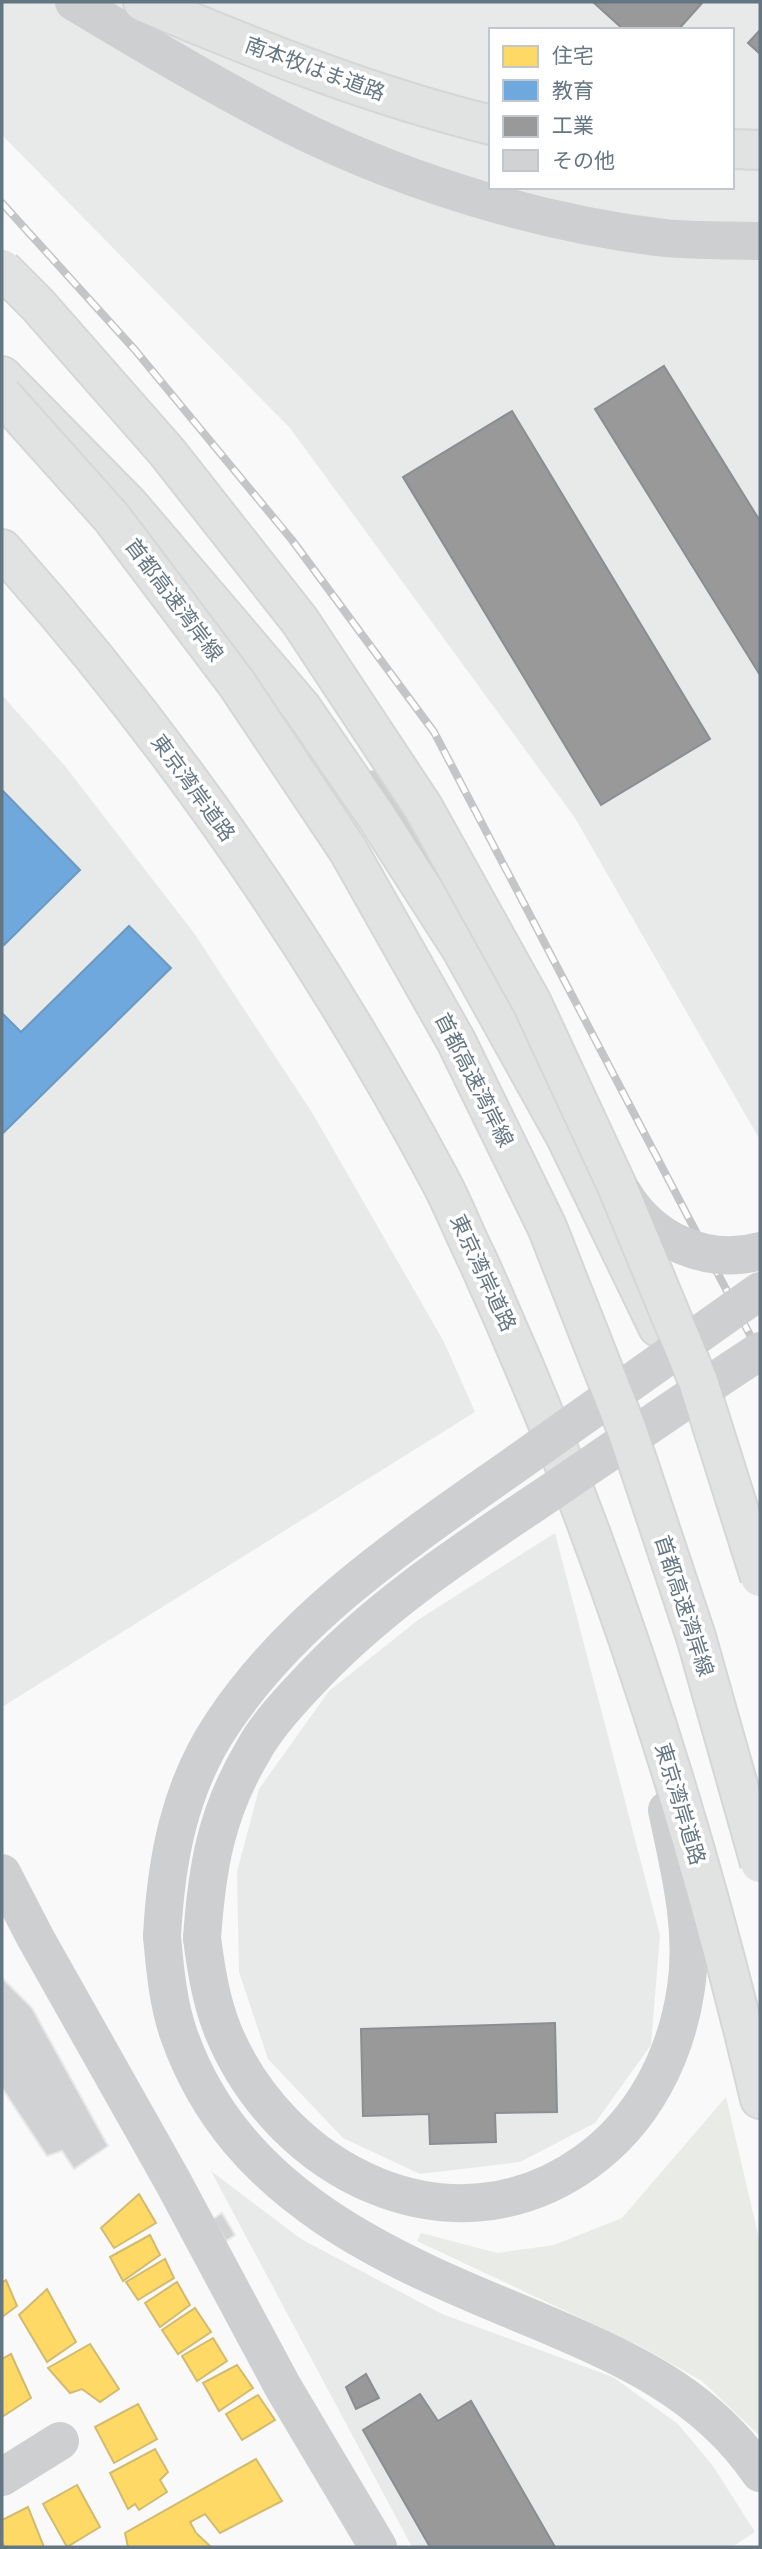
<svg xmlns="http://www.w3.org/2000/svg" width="762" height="2549" font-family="'Space Grotesk','Noto Sans JP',sans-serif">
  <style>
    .built { fill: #e8e9e9; fill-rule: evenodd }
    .green { fill: #e8ebe6 }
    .homes { fill: #ffd966; stroke: #d1bb6f; stroke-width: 2 }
    .schools { fill: #6fa8dc; stroke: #6c99c1; stroke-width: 2 }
    .industry { fill: #999; stroke: #898e92; stroke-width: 2 }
    .building { fill: #d0d2d3; stroke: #e8e8e8; stroke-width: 2 }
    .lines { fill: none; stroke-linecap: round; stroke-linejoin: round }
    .highway-casing { stroke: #d5d6d6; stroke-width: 42 }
    .minor { stroke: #cecfd0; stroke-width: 38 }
    .highway { stroke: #e1e2e2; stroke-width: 38 }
    .rail-casing { stroke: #c3c5c6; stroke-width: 8 }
    .rail { stroke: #fff; stroke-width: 5; stroke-dasharray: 16; stroke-linecap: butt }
    .highway-bridge-casing { stroke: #d5d6d6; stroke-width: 42; stroke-linecap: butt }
    .minor-bridge { stroke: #cecfd0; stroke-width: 38 }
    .highway-bridge { stroke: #e1e2e2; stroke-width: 38 }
    .labels { text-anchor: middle; stroke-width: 7; stroke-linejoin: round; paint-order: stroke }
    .street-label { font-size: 21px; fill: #657683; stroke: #fff }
  </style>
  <rect width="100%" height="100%" fill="#f9f9f9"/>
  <!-- built -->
  <g class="built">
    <path d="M2,2H760V1140L575,818L290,428L2,135ZM491,30H732V187H491Z"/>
    <path d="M2,695L65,766L194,933L313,1114L444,1342L475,1412L2,1707Z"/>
    <path d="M555,1533L660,1935L651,2045L595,2123L520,2162L420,2174L343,2138L268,2059L239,1972L237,1872L259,1789L329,1691L418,1620Z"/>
    <path d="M211,2171L301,2239L442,2314L613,2377L678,2424L713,2466L755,2532L732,2547H412Z"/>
  </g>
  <!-- green -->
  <path class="green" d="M726,2097L760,2243V2436L702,2381L640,2346L417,2241L421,2233L497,2253L554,2245L622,2218Z"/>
  <!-- homes -->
  <g class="homes">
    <path d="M139,2194L156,2223L114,2248L101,2228Z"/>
    <path d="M150,2235L160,2255L123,2281L110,2257Z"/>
    <path d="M165,2259L174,2278L138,2300L126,2282Z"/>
    <path d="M6,2280L17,2306L2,2317V2282Z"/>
    <path d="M177,2282L190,2305L160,2327L145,2303Z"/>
    <path d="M47,2289L76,2342L47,2362L19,2315Z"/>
    <path d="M195,2308L211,2332L178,2354L162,2330Z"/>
    <path d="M213,2338L227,2361L197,2381L182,2356Z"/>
    <path d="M90,2344L119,2389L100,2402L82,2389L70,2393L48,2368Z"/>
    <path d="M11,2354L31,2398L2,2417V2359Z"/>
    <path d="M237,2365L253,2388L219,2411L203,2383Z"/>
    <path d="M258,2395L275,2420L242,2440L226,2414Z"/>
    <path d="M138,2404L157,2439L114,2463L95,2427Z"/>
    <path d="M155,2449L168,2472L160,2480L167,2492L139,2510L135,2504L128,2509L110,2473Z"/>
    <path d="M256,2459L282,2501L220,2533L205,2514L190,2522L196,2533L211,2547H128L125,2533Z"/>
    <path d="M77,2485L100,2527L67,2547L43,2504Z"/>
    <path d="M28,2507L44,2547H5L2,2542V2520Z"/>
  </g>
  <!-- schools -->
  <g class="schools">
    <path d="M2,790L80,870L4,945L2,943Z"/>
    <path d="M129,926L171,968L2,1134V1013L21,1032Z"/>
  </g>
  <!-- industry -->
  <g class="industry">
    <path d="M593,2H703L678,30H624Z"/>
    <path d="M760,30V54L748,43Z"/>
    <path d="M664,366L760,521V675L595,409Z"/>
    <path d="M512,411L710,739L601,805L403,477Z"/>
    <path d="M555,2023L557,2112L495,2113L496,2142L430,2144L429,2114L363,2116L361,2029Z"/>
    <path d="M366,2374L379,2398L356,2409L346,2387Z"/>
    <path d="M420,2394L438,2421L471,2401L555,2547H430L363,2430Z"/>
  </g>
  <!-- building -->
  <g class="building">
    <path d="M2,1978L32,2008L108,2146L74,2169L62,2151L47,2156L2,2088Z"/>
    <path d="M222,2213L235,2235L226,2241L213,2219Z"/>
  </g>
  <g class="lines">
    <defs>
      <g id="highway">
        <path d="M143,2C257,50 370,95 491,125"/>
        <path d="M732,149L760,150"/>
        <path d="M2,376L129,505L301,707L376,816L462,950L566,1137L658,1327"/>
        <path d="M2,549C173,741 320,955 441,1182C454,1207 465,1235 478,1261C506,1323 532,1384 557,1446C641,1658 708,1877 760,2099"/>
      </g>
    </defs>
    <!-- highway casing -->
    <use href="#highway" class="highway-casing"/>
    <!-- minor -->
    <g class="minor">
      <path d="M74,2C150,47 226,93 305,132C415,185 544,224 665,238C696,241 729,240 760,241"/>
      <path d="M376,789L424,851L461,907"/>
      <path d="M2,1873L35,1937L172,2180L283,2387L378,2547"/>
      <path d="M162,1936C165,1969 168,2004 179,2035C236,2197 390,2260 536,2320C623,2357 705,2392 760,2473"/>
      <path d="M202,1938C206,1969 211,2001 223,2031C281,2172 451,2259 586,2162C643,2121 676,2057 686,1988C695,1928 679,1868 667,1810"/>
      <path d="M2,2477L60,2441"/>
    </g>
    <!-- highway -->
    <use href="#highway" class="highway"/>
    <defs>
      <path id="rail" d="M2,203L135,350L292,540L434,732L760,1354"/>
    </defs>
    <!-- rail casing -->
    <use href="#rail" class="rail-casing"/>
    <!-- rail -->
    <use href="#rail" class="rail"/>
    <defs>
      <g id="highway-bridge">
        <path d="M2,269L38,305L167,452L300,621L423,807L532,1003L617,1186L698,1381L760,1577"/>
        <path d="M2,395L112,518L237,684L348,850L456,1041L547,1227L627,1430L696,1637L760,1863"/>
      </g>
    </defs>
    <!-- highway-bridge casing -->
    <use href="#highway-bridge" class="highway-bridge-casing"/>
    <!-- minor-bridge -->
    <g class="minor-bridge">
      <path d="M623,1193C651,1240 706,1266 760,1251"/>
      <path d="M162,1936C166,1861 179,1788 222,1724C294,1615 408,1540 513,1466C596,1408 678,1349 760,1291"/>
      <path d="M202,1938C207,1867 216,1813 253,1751C266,1727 286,1705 305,1685C377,1606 466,1549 554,1490C623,1443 691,1396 760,1351"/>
    </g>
    <!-- highway-bridge -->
    <use href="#highway-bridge" class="highway-bridge"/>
  </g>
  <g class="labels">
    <!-- street labels -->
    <g class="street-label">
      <text transform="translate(315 69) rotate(20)" y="7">南本牧はま道路</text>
      <text transform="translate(174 600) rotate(53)" y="7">首都高速湾岸線</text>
      <text transform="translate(193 788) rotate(54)" y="7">東京湾岸道路</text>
      <text transform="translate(474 1080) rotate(63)" y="7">首都高速湾岸線</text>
      <text transform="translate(483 1273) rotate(65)" y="7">東京湾岸道路</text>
      <text transform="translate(684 1606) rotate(72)" y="7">首都高速湾岸線</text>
      <text transform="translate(680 1804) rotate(73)" y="7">東京湾岸道路</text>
    </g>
  </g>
  <!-- border -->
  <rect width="762" height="2549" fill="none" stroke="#657683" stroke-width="7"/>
  <!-- legend -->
  <rect x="489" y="28" width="245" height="161" fill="#ffffff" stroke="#c1c8cd" stroke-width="2"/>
  <rect x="503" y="46" width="35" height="21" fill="#ffd966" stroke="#c1c8cd" stroke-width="2"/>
  <text x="552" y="63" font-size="21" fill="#657683">住宅</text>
  <rect x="503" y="80" width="35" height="21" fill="#6fa8dc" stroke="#c1c8cd" stroke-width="2"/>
  <text x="552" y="98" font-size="21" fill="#657683">教育</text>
  <rect x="503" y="116" width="35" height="21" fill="#999999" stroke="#c1c8cd" stroke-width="2"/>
  <text x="552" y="133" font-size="21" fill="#657683">工業</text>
  <rect x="503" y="150" width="35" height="21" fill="#d0d2d3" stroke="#c1c8cd" stroke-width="2"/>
  <text x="552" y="168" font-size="21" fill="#657683">その他</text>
</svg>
